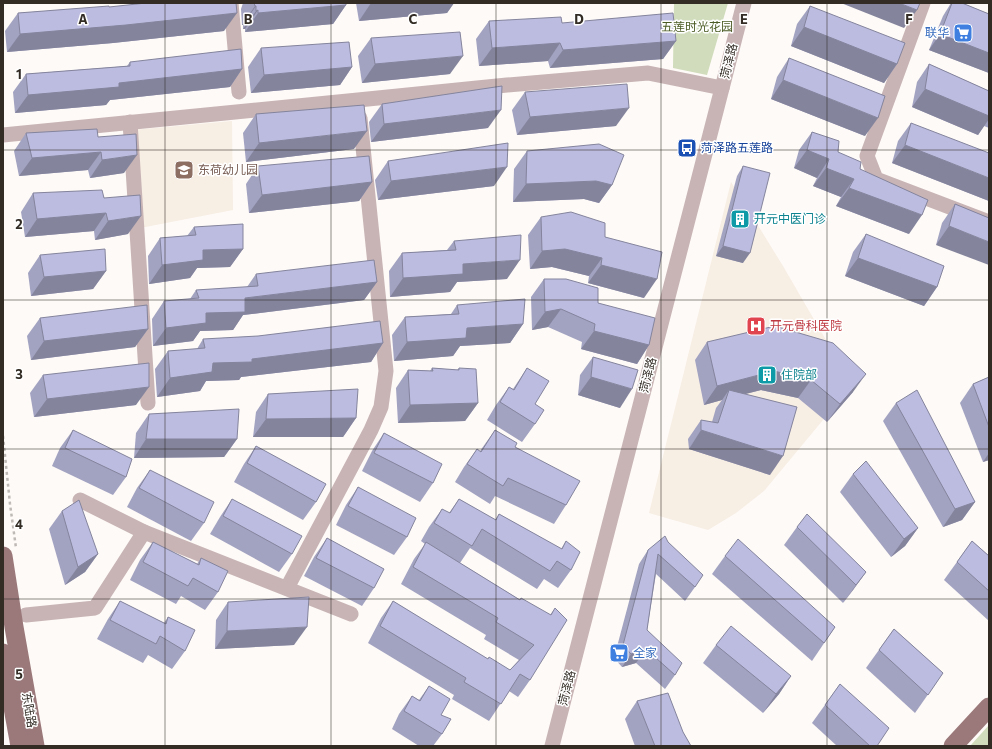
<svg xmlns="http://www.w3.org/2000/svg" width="992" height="749" font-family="Commissioner,'Noto Sans SC',sans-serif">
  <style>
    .built { fill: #f7eee4 }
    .green { fill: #d0dcbb }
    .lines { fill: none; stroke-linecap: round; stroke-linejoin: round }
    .path { stroke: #beb9b5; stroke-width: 2.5; stroke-dasharray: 3 3; stroke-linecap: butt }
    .minor { stroke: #c8b4b5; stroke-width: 15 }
    .major { stroke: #9b797b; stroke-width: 19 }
    .wall { fill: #a2a2c1 }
    .shaded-wall { fill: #84849d }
    .building { fill: #bcbce0; stroke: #84849d }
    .grid { fill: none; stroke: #322c25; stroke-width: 1; stroke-opacity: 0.55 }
    .labels { text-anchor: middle; stroke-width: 3; stroke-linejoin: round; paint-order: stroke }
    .park-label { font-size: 12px; fill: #4c5c26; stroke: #fff }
    .shop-label { font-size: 12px; fill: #366cbe; stroke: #fff; text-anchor: end }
    .street-label { font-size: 12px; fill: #322c25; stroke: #fff }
    .transit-label { font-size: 12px; fill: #164399; stroke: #fff; text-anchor: start }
    .education-label { font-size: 12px; fill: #785e54; stroke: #fff; text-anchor: start }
    .culture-label { font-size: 12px; fill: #0d838f; stroke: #fff; text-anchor: start }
    .health-label { font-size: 12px; fill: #be3a42; stroke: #fff; text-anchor: start }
    .grid-label { font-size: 13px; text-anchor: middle; font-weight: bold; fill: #322c25; stroke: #fff; stroke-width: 3; stroke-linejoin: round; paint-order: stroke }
  </style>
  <rect width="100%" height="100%" fill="#fefaf7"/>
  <!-- built -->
  <g class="built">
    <path d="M232,121L233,210L140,228L133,130Z"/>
    <path d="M731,182L783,266L852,385L764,491L736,513L708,530L649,513Z"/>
  </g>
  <!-- green -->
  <g class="green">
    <path d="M674,3H728L707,75L673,68Z"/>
    <path d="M989,725V746H970Z"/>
  </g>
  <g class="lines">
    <!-- path -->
    <path class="path" d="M3,436L10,504L16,548"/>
    <!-- minor -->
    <g class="minor">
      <path d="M231,3L239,92"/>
      <path d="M923,3L867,156L876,179L989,222"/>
      <path d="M130,122L148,403"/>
      <path d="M3,135L358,100L507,85L648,73L722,88"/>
      <path d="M80,500L144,532L351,614"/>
      <path d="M287,588L371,430L381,407L386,371L360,118"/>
      <path d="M26,615L95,608L144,532"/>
      <path d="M552,746L744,3"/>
    </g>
    <!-- major -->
    <g class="major">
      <path d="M3,556L14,627L35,746"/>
      <path d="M3,653L20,746"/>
      <path d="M953,746L989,707"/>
    </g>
  </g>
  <!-- wall -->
  <g class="wall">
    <path d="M243,3H346V5L333,24L245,32V29H243V25H242L241,9Z"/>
    <path d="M356,3H454L447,13L359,21Z"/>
    <path d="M951,3H962L989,14V73L929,50L943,16Z"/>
    <path d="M810,6L897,64L884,83L791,46L797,24Z"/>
    <path d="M109,7L224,31L113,43L7,52L5,31L18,13Z"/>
    <path d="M489,21L562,23L676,41L663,59L550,68L548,61L479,66L476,39Z"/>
    <path d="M371,38L450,74L362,83L358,56Z"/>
    <path d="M261,48L352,67L340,85L251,93L248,67Z"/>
    <path d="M789,58L865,136L771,99L777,77Z"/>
    <path d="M130,62L242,69L230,87L110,100L106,105L15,113L13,92L26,74L127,66Z"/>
    <path d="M929,64L989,91V128L984,126L978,135L912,107L917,82Z"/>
    <path d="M525,92L616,126L517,135L512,110Z"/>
    <path d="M382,104L488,128L371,142L369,122Z"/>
    <path d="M256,114L354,149L246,162L243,133Z"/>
    <path d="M911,123L989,201L892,163L898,141Z"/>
    <path d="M812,132L860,169L909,234L836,206L841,197L813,186L817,178L794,168L799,150Z"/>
    <path d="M26,133L98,137L124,173L90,178L88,170L19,176L14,151Z"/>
    <path d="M527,151L612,185L599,203L584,199L513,202L514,169Z"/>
    <path d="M388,161L494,186L378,200L375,180Z"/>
    <path d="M258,166L372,182L359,201L249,213L246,184Z"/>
    <path d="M743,166V263L716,256L737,176Z"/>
    <path d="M33,193L104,198L128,234L95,240L94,231L25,237L21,212Z"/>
    <path d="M955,204L989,218L936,245L942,223Z"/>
    <path d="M541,217L605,237L644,298L588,283L589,276L552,267L530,269L528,235Z"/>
    <path d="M194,227L243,249L230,267L197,268L190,278L149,284L148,256L160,238L187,236Z"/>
    <path d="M866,234L937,287L924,306L845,276L853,252Z"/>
    <path d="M454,241L507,279L457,282L450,292L390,297L389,271L402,253L447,250Z"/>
    <path d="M40,255L106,271L93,289L31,296L28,273Z"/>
    <path d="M256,274L377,282L364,300L243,315L233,330L200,331L193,341L153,346L152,319L164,301L190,299L196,290L247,287Z"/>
    <path d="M544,279L598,303L649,345L637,364L581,349L582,342L548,327L532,330L531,297Z"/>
    <path d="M457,305L523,324L510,343L460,346L453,356L394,361L392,335L405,317L451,314Z"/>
    <path d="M40,318L148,329L135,347L31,360L27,336Z"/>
    <path d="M203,339L383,343L371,362L241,377L239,380L206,381L200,391L157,397L155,369L168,351L197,349Z"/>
    <path d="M707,342L853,392L827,422L798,398L761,390L745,394L770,475L689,449L688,439L701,420L712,422L716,408L722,400L704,405L695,360Z"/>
    <path d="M593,357L620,408L578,395L580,375Z"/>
    <path d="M432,368L457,370L459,368L478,403L465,421L398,423L396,388L408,370L430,371Z"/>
    <path d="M527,368L535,404V424L522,442L487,420L496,405L509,387L513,389Z"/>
    <path d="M43,375L136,405L34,417L30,393Z"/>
    <path d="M989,377V460L983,462L960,403L973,384Z"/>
    <path d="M268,394L356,418L343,437H253L256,412Z"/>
    <path d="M896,403L975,502L962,520L943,527L883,421Z"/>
    <path d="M149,414L237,439L224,457L134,458L136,433Z"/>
    <path d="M73,430L126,477L113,495L52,466L60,448Z"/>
    <path d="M495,430L515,447L566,505L554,524L495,496L490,504L455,482L464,467L477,449L480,451Z"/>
    <path d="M384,433L433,483L420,502L362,471L372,451Z"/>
    <path d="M256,446L316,502L303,520L234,482L244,464Z"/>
    <path d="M150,470L204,523L191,541L127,507L137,488Z"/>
    <path d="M853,474L918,528L905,546L891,557L840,492Z"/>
    <path d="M358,487L407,537L394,555L336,525L346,505Z"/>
    <path d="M232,499L292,554L279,572L210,534L220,517Z"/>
    <path d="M459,499L495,520L499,514L561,549L566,541L571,570L558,588L544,579L537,589L470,548L460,563L520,600L550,615L555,608L530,680L518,697L509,691L489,721L452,699L454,695L368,643L381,618L393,601L487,659L510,670L519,660L484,639L486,635L401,584L414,559L425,544L421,541L429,527L442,509L449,513Z"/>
    <path d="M62,511L98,554L85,572L65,585L49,529Z"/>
    <path d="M797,527L866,572L853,590L843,603L784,545Z"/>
    <path d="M327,538L374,588L362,606L304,576L314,557Z"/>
    <path d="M972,541L989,556V621L944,580Z"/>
    <path d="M153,542L197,564L201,558L218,592L205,610L181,596L176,604L130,580L140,560Z"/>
    <path d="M668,542L695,587L685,601L656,574L647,630L675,675L665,689L636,663L622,667L614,658L639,564L648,550Z"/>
    <path d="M725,556L835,627L812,661L712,574Z"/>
    <path d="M120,601L164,623L168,617L185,651L172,669L148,655L143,663L97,639L108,619Z"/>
    <path d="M228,602L294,645L215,649L216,620Z"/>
    <path d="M894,629L943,673L915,713L866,668Z"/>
    <path d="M716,645L791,676L779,694L763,713L703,663Z"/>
    <path d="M840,684L877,746H837L812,723Z"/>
    <path d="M429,686L441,715L442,734L433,746H419L392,729L399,714L412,696L419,700Z"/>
    <path d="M637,701L683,732L691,746H635L625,719Z"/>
  </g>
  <!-- shaded-wall -->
  <g class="shaded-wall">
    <path d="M371,3H454L447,13L359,21Z"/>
    <path d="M841,3H899L917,10L904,28Z"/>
    <path d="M346,5L333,24L245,32L258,13Z"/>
    <path d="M255,6H256L243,25H242Z"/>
    <path d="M258,10L245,29H243L256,11Z"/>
    <path d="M237,13L224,31L113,43L7,52L20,34Z"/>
    <path d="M804,27L897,64L884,83L791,46Z"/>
    <path d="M940,34L989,53V73L929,50Z"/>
    <path d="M676,41L663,59L550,68L563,50Z"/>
    <path d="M560,43L548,61L479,66L492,48Z"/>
    <path d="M463,56L450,74L362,83L375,64Z"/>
    <path d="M352,67L340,85L251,93L264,75Z"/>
    <path d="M242,69L230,87L110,100L106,105L15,113L28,95L119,83Z"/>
    <path d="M783,80L878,118L865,136L771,99Z"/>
    <path d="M925,89L989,116V119L978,135L912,107Z"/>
    <path d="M629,108L616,126L517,135L530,117Z"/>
    <path d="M501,110L488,128L371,142L384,124Z"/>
    <path d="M367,131L354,149L246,162L259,143Z"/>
    <path d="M905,145L989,178V201L892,163Z"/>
    <path d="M807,150L829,159L817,178L794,168Z"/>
    <path d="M101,152L88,170L19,176L32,158Z"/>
    <path d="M137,155L124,173L90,178L102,160Z"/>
    <path d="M507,167L494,186L378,200L391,181Z"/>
    <path d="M826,168L854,179L841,197L813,186Z"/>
    <path d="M596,181L612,185L599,203L584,199L513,202L526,184Z"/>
    <path d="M372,182L359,201L249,213L262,195Z"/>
    <path d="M849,188L922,215L909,234L836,206Z"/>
    <path d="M106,213L94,231L25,237L37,219Z"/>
    <path d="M141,216L128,234L95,240L108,221Z"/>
    <path d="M949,226L989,242V265L936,245Z"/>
    <path d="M723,246L750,253L743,263L716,256Z"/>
    <path d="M243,249L230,267L197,268L190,278L149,284L162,265L203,250Z"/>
    <path d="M565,249L602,258L589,276L552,267L530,269L542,251Z"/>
    <path d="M858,258L937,287L924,306L845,276Z"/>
    <path d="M520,260L507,279L457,282L450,292L390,297L403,278L463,264Z"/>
    <path d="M601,265L657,279L644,298L588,283Z"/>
    <path d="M106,271L93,289L31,296L44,277Z"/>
    <path d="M377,282L364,300L243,315L233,330L200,331L193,341L153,346L166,328L245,298Z"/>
    <path d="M561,309L548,327L532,330L545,312Z"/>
    <path d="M523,324L510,343L460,346L453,356L394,361L407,342L467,328Z"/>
    <path d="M148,329L135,347L31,360L44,341Z"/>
    <path d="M594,331L649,345L637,364L581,349Z"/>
    <path d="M383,343L371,362L241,377L239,380L206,381L200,391L157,397L170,378L213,363L252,359Z"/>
    <path d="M774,371L811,380L798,398L761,390L726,399L729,390L722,400L704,405L717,386Z"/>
    <path d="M866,374L853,392L827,422L840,404Z"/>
    <path d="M591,377L632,389L620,408L578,395Z"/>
    <path d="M149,387L136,405L34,417L47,399Z"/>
    <path d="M478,403L465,421L398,423L410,405Z"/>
    <path d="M356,418L343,437H253L266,419Z"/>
    <path d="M701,430L783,456L770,475L689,449Z"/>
    <path d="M146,439H237L224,457L134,458Z"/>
    <path d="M989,453V460L983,462Z"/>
    <path d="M975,502L962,520L943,527L955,509Z"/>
    <path d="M918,528L905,546L891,557L904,539Z"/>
    <path d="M98,554L85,572L65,585L78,567Z"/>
    <path d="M866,572L853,590L843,603L856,585Z"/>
    <path d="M307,627L294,645L215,649L227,631Z"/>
    <path d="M646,649L636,663L622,667L631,654Z"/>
    <path d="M791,676L779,694L763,713L776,694Z"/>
  </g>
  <!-- building -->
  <g class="building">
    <path d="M146,3H236L237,13L126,25L20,34L18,13L109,6V7Z"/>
    <path d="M254,3H346V5L258,13V10L256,11V6H255Z"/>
    <path d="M899,3H920L917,10Z"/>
    <path d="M952,3H962L989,14V53L940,34Z"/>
    <path d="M810,6L905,43L897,64L804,27Z"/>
    <path d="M673,13L676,41L563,50L560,43L492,48L489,21L561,17L562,23Z"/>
    <path d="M460,32L463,56L375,64L371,38Z"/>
    <path d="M349,42L352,67L264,75L261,48Z"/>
    <path d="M241,49L242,69L119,83V87L28,95L26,74L130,66V62Z"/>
    <path d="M789,58L885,96L878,118L783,80Z"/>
    <path d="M929,64L989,91V116L925,89Z"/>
    <path d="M627,84L629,108L530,117L525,92Z"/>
    <path d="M502,86L501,110L384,124L382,104Z"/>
    <path d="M364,105L367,131L259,143L256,114Z"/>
    <path d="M911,123L989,153V178L905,145Z"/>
    <path d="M97,129L98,137L136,134L137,155L102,160L101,152L32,158L26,133Z"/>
    <path d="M812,132L839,141L838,152L861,162L860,169L928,200L922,215L849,188L854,179L826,168L829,159L807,150Z"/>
    <path d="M508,143L507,167L391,181L388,161Z"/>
    <path d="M599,144L624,155L612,185L596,181L526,184L527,151Z"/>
    <path d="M369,156L372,182L262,195L258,166Z"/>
    <path d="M743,166L770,173L750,253L723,246Z"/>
    <path d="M102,190L104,198L140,195L141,216L108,221L106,213L37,219L33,193Z"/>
    <path d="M955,204L989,218V242L949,226Z"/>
    <path d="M571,212L605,223V237L662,252L657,279L601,265L602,258L565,249L542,251L541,217Z"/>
    <path d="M243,224V249L203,250V260L162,265L160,238L196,235L194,227Z"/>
    <path d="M866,234L944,266L937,287L858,258Z"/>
    <path d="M521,235L520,260L463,264V274L403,278L402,253L456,250L454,241Z"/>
    <path d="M105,249L106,271L44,277L40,255Z"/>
    <path d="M374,260L377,282L245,298V312L206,313V323L166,328L164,301L199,298L196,290L258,286L256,274Z"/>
    <path d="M544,279H566L598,288V303L655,318L649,345L594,331L595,324L561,309L545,312Z"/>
    <path d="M525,299L523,324L467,328L466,338L407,342L405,317L459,314L457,305Z"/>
    <path d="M147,305L148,329L44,341L40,318Z"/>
    <path d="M380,321L383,343L252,359V362L213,363L212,372L170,378L168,351L205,348L203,339L258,336Z"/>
    <path d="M775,326L833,343L866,374L840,404L811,380L774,371L717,386L707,342Z"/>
    <path d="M593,357L638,370L632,389L591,377Z"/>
    <path d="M149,363V387L47,399L43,375Z"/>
    <path d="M432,368L459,370V368L476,369L478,403L410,405L408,370L433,371Z"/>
    <path d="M527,368L549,381L535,404L544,410L535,424L500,402L509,387L514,390Z"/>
    <path d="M989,377V427L973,384Z"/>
    <path d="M358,389L356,418L266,419L268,394Z"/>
    <path d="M729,390L797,407L783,456L701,430V420L718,423Z"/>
    <path d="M917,390L975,502L955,509L896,403Z"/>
    <path d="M239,409L237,439H146L149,414Z"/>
    <path d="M73,430L132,459L126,477L65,448Z"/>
    <path d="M495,430L517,443L515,447L580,481L566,505L508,478L503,486L467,464L477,449L481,452Z"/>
    <path d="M384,433L442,464L433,483L374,453Z"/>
    <path d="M256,446L326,484L316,502L247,463Z"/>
    <path d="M866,461L918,528L904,539L853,474Z"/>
    <path d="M150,470L214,502L204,523L139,488Z"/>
    <path d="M358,487L416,518L407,537L348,506Z"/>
    <path d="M232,499L302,536L292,554L223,516Z"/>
    <path d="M459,499L496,520L499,514L562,549L566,541L580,552L571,570L557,561L550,571L482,529L472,546L434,523L442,509L450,513Z"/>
    <path d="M79,500L98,554L78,567L62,511Z"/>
    <path d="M807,514L866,572L856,585L797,527Z"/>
    <path d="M665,536L668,542L703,575L695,587L658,554L647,630L682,663L675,675L646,649L631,654L623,645L648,550Z"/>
    <path d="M327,538L384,569L374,588L316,558Z"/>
    <path d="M738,539L835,627L824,643L725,556Z"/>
    <path d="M972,541L989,556V591L957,562Z"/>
    <path d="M153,542L199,565L201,558L228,571L218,592L193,578L188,586L143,562Z"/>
    <path d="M426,542L520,600L521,598L551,615L555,608L567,620L530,680L520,674L501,704L464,682L466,678L380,626L393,601L488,659L489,657L510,670L534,645L496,622L498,618L413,567Z"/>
    <path d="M309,597L307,627L227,631L228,602Z"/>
    <path d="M120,601L166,624L168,617L195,630L185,651L160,636L156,644L110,620Z"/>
    <path d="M731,626L791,676L776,694L716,645Z"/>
    <path d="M894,629L943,673L928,695L879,650Z"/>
    <path d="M840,684L889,728L877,746H870L825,705Z"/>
    <path d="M429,686L450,699L441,715L451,719L442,734L404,711L412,696L420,701Z"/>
    <path d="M668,693L683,732L691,746H655L637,701Z"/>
  </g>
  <!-- grid -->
  <path class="grid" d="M165,3V746M331,3V746M496,3V746M661,3V746M827,3V746M3,150H989M3,300H989M3,449H989M3,599H989"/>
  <!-- icons -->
  <defs>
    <symbol id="supermarket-square" viewBox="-11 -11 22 22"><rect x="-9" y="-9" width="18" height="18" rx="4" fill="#3f7fe0" stroke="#fff"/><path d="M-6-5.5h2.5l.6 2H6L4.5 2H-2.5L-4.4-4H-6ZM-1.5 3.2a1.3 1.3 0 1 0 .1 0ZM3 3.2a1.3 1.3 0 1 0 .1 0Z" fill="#fff"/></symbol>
    <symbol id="bus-square" viewBox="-11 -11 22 22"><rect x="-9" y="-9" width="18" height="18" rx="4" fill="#1a4fb4" stroke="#fff"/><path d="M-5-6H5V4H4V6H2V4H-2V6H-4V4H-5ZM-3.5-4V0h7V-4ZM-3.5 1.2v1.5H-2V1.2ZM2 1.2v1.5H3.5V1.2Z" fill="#fff"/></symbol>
    <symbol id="school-square" viewBox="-11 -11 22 22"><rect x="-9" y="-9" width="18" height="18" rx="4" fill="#8d6e63" stroke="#fff"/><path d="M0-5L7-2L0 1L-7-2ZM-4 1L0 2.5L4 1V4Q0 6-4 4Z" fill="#fff"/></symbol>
    <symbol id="building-square" viewBox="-11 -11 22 22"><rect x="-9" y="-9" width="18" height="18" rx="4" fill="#0f9aa8" stroke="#fff"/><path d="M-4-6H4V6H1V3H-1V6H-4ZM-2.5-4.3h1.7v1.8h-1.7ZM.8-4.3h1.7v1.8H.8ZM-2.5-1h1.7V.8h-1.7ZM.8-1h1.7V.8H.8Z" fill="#fff"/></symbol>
    <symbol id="hospital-square" viewBox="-11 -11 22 22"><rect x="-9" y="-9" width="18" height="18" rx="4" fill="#e0444e" stroke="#fff"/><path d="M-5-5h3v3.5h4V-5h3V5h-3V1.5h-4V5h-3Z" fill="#fff"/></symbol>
  </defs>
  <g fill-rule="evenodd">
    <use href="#supermarket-square" x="952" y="22" width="22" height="22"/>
    <use href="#bus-square" x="676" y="137" width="22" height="22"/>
    <use href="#school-square" x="173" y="159" width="22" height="22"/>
    <use href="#building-square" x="729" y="208" width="22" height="22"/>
    <use href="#hospital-square" x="745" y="315" width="22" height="22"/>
    <use href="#building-square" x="756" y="364" width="22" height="22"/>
    <use href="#supermarket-square" x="608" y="642" width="22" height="22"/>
  </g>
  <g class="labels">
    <!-- park labels -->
    <g class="park-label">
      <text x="697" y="31">五莲时光花园</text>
    </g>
    <!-- shop labels -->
    <g class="shop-label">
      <text x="949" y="37">联华</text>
      <text x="633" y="657" text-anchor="start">全家</text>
    </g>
    <!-- street labels -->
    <g class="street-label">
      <text transform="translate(729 61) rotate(-76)" y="4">菏泽路</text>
      <text transform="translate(648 375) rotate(-76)" y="4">菏泽路</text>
      <text transform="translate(567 688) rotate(-76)" y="4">菏泽路</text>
      <text transform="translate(29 710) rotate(80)" y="4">东陆路</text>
    </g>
    <!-- transit labels -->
    <g class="transit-label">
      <text x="701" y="152">菏泽路五莲路</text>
    </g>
    <!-- education labels -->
    <g class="education-label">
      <text x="198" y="174">东荷幼儿园</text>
    </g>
    <!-- culture labels -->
    <g class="culture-label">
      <text x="754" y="223">开元中医门诊</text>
      <text x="781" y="379">住院部</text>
    </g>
    <!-- health labels -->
    <g class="health-label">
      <text x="770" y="330">开元骨科医院</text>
    </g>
  </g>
  <g class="grid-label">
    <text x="83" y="24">A</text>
    <text x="248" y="24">B</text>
    <text x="413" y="24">C</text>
    <text x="579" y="24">D</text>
    <text x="744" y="24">E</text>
    <text x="909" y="24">F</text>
    <text x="19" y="79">1</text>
    <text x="19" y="229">2</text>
    <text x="19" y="379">3</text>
    <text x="19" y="529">4</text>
    <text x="19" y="679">5</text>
  </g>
  <!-- border -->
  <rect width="992" height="749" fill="none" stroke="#322c25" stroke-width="8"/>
</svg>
